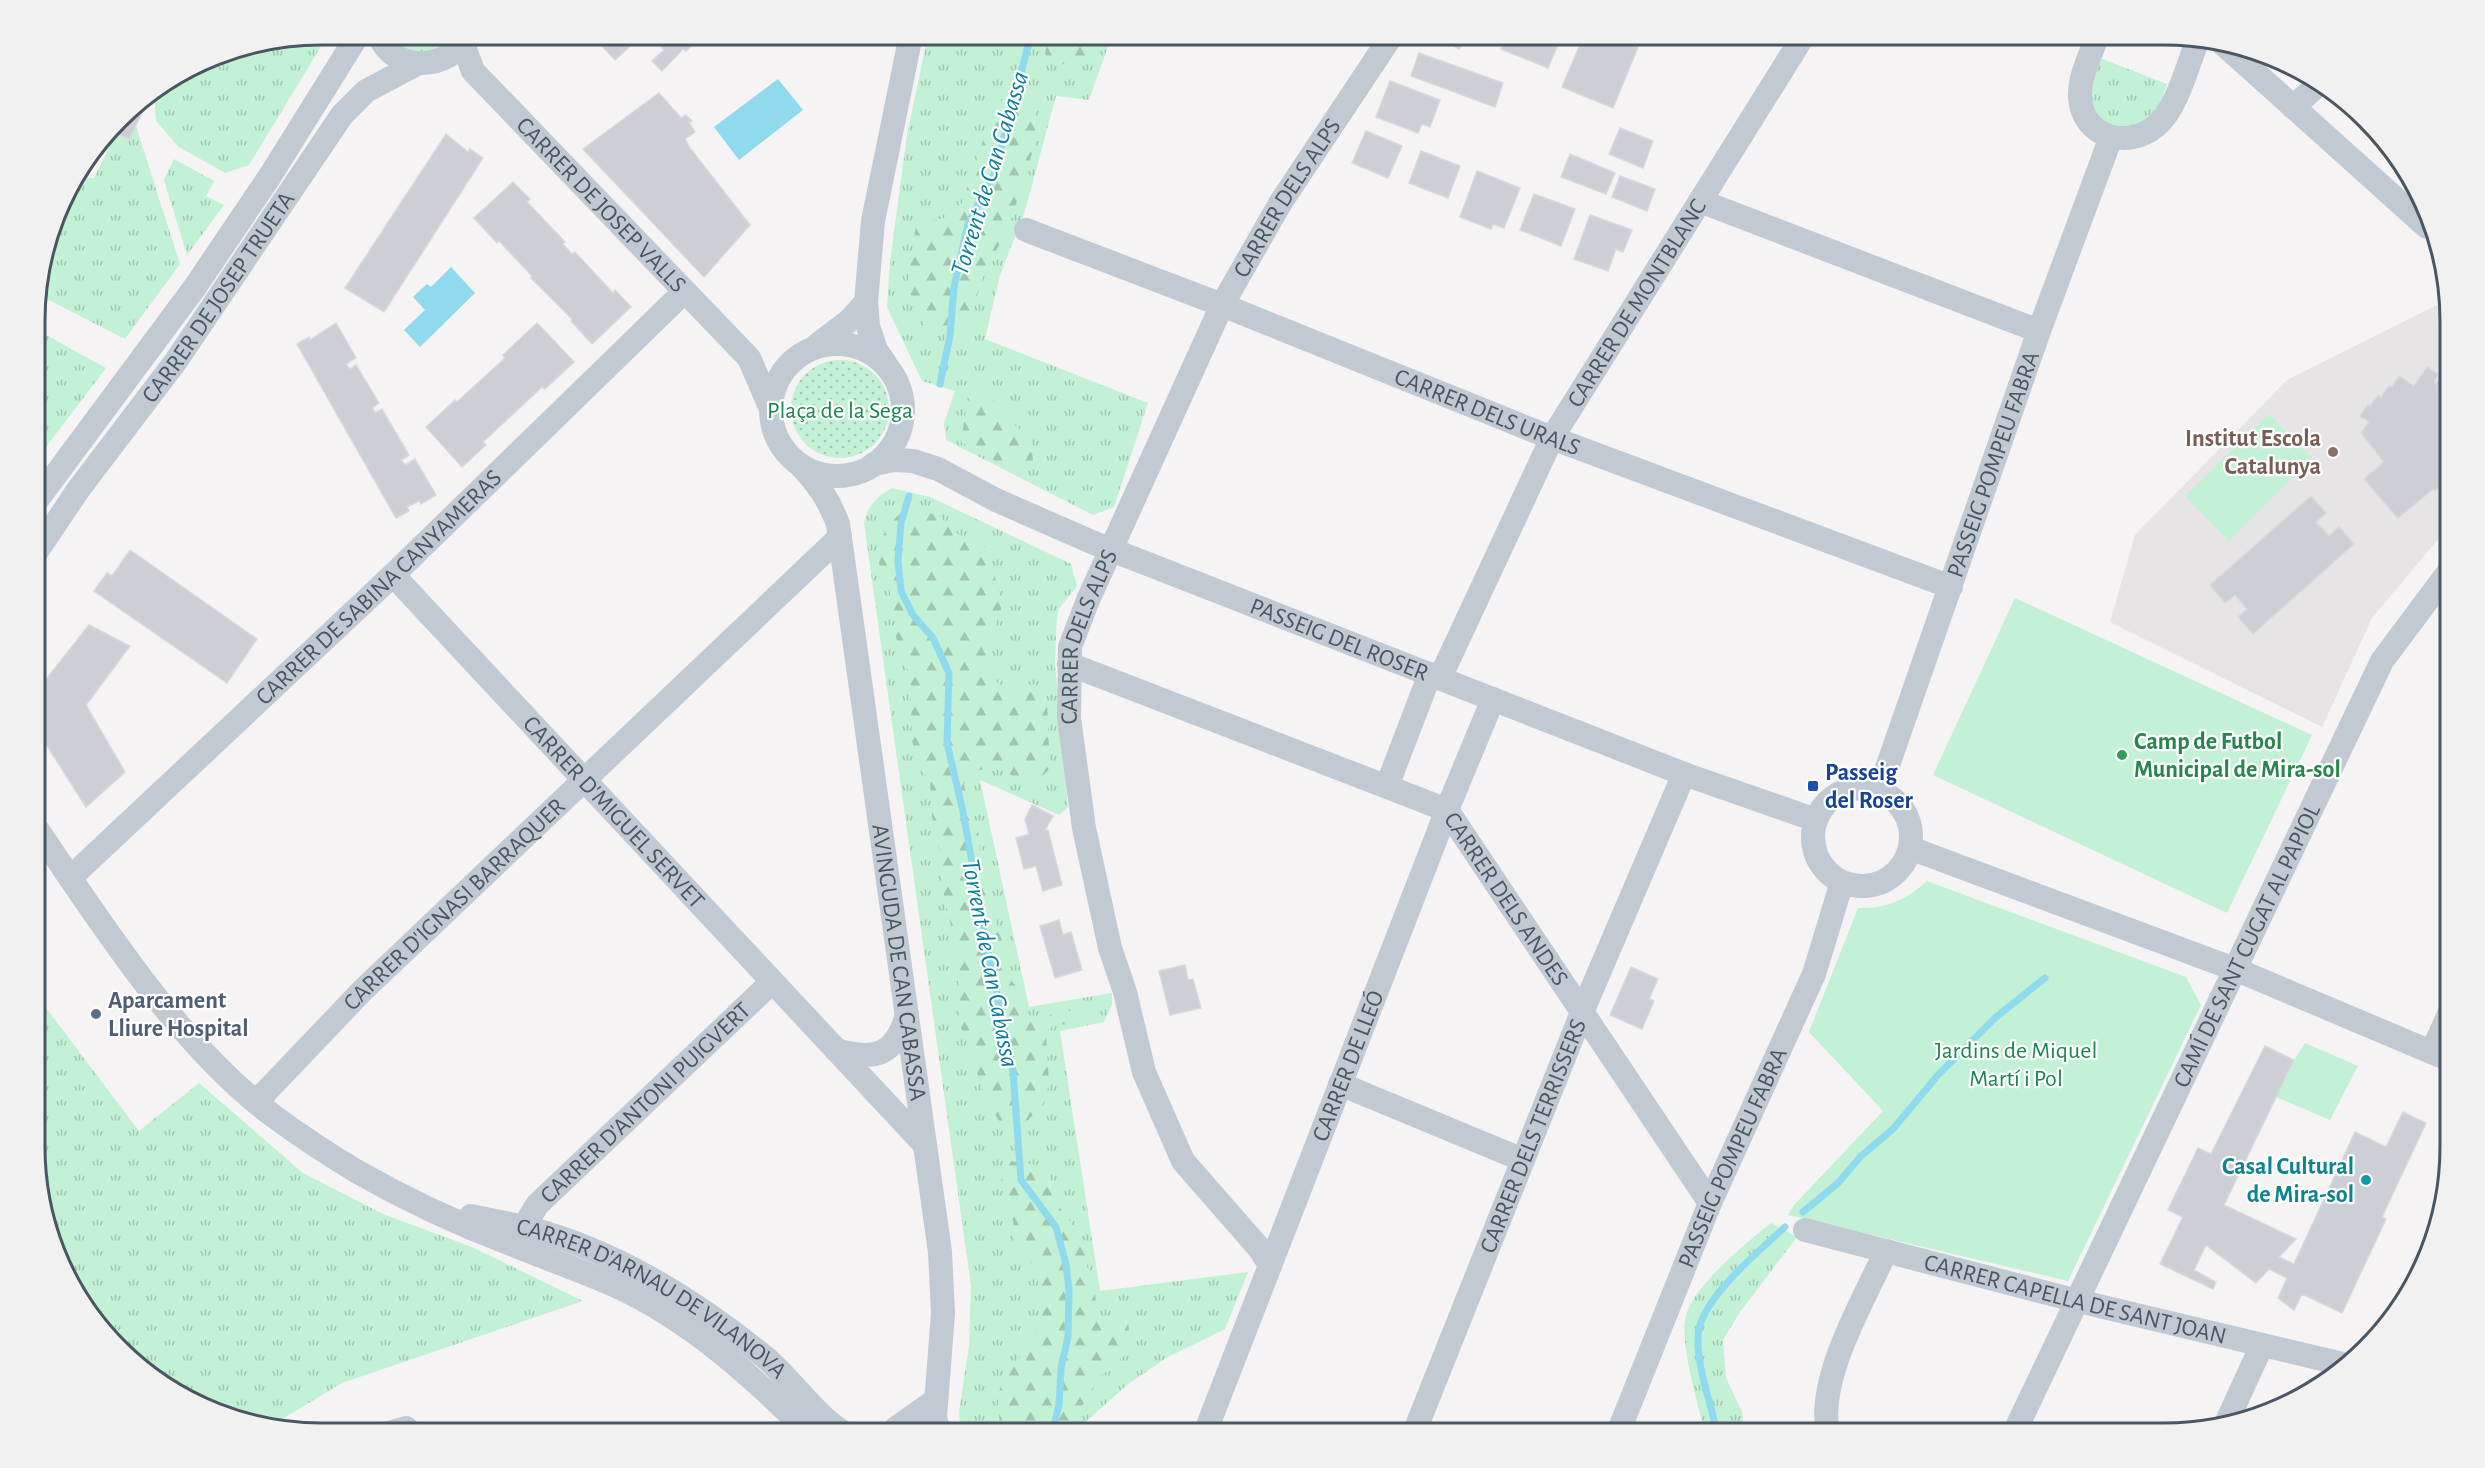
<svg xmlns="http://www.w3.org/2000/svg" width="2485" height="1468" font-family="'Alegreya Sans',sans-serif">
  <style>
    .education { fill: #e6e4e5 }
    .grass { fill: url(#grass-tufts) }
    .forest { fill: url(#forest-firs) }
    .park { fill: #c3f1d5 }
    .garden { fill: url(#garden-dots) }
    .water { fill: #90daee }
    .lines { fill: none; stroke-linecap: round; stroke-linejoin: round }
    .stream { stroke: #90daee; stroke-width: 7 }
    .building { fill: #cdcfd5; stroke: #d7d9de; stroke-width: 1.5 }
    .minor { stroke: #c1cad2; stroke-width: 24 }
    .education-dot { fill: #8d6e63; stroke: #fff; stroke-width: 2 }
    .leisure-dot { fill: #2e9e5b; stroke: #fff; stroke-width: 2 }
    .transit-dot { fill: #1a4fb4; stroke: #fff; stroke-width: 2 }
    .service-dot { fill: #5c6f8a; stroke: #fff; stroke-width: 2 }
    .culture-dot { fill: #0f9aa8; stroke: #fff; stroke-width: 2 }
    .labels { text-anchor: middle; stroke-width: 4.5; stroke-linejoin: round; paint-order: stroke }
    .street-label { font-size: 24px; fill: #4a5661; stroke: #fff }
    .park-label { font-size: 24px; fill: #17864f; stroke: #fff }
    .education-label { font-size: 24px; font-weight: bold; fill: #785e54; stroke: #fff; text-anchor: end }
    .leisure-label { font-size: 24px; font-weight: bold; fill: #27864d; stroke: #fff; text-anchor: start }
    .transit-label { font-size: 24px; font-weight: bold; fill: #164399; stroke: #fff; text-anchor: start }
    .service-label { font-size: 24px; font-weight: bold; fill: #4e5e75; stroke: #fff; text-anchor: start }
    .culture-label { font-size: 24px; font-weight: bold; fill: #0d838f; stroke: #fff; text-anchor: end }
    .water-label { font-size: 26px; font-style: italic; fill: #0c7c9b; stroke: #fff }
    .rim { fill: none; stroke: #4a5661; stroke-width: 3 }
  </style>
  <defs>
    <pattern id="grass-tufts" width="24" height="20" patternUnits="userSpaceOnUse" patternTransform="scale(1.5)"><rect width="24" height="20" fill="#c3f1d5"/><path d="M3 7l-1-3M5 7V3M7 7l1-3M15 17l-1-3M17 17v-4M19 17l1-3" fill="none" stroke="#a0c6b0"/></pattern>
    <pattern id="forest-firs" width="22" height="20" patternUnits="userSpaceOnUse" patternTransform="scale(1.5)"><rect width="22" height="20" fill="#c3f1d5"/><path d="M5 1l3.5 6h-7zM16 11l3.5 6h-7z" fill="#a0c6b0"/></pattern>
    <pattern id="garden-dots" width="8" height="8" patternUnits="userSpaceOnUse" patternTransform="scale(1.5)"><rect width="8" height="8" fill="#c3f1d5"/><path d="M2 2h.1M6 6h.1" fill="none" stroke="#a0c6b0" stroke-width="1.8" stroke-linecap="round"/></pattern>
  </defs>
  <rect width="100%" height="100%" fill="#f5f3f3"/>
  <!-- education -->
  <path class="education" d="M2449,299L2450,525L2372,618L2322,727L2110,622L2135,535L2287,380Z"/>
  <!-- grass -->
  <g class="grass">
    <path d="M321,35H328L249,165L225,173L179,147L156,121L154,92L211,56Z"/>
    <path d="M391,35H456C448,50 425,56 409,50C401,48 396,41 391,35Z"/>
    <path d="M928,35H1112L1089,100L1056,96L1025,211L1000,275L985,339L1148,403L1114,507L1093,515L946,440L944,423L955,391L922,381L887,307L890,262L907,135Z"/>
    <path d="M2100,58L2167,84C2163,95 2158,114 2147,121C2125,134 2092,124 2091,95C2090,83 2097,70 2100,58Z"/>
    <path d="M136,126L180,264L125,339L37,294C37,257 63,218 78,184L84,178H94L116,133L129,139Z"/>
    <path d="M174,159L214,181L206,196L224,205L187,255L164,180Z"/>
    <path d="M37,330L106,368L37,459Z"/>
    <path d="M892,488L930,497L1071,564L1077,586L1058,610L1056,632L1055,665L1068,807L1059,815L980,780L1029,1007L1112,993V1005L1104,1022L1060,1031L1100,1291L1248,1272L1225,1329L1166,1358L1127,1385L1082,1425L1078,1433H965L960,1422L959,1412L969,1346L971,1286L864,523C867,507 877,496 892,488Z"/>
    <path d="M37,996L139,1131L199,1083L303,1173L383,1214L472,1247L583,1301L342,1383L269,1427L246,1424L177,1395L83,1306L37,1184Z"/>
    <path d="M1771,1223L1797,1237L1740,1312L1723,1340L1726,1378L1742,1412L1744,1433H1705C1698,1404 1679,1343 1686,1316C1693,1286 1747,1242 1771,1223Z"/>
  </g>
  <!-- forest -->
  <g class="forest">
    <path d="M1049,35H1096L1085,58L1055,66L1045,54Z"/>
    <path d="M1010,91L1035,106L1036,141L1010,223L983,277L967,329L927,331L907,287L916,225L944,218L962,203L995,105Z"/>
    <path d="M970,383L987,393L1032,444L1033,463L997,462L961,442Z"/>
    <path d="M922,511L939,516L963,539L980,541L990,556L1002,607L991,636L985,672L1006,689L1035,684L1047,701L1050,768C1023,801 1007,757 978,771C973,774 968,780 964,784L968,810L977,825L980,843L978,867L991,884L992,913L1006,950L1009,978L1023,994L1027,1018L1038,1021L1058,1011H1075L1073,1024L1053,1025L1046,1033L1049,1083L1044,1104L1026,1122L999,1121L986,1099L961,1027L956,949L942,886L941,856L932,817L930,783L920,766L912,741L910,677L896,637L894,610L889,588L879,564L881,541L888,525L901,513Z"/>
    <path d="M1010,1161L1043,1166L1050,1176L1055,1201L1085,1242L1087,1266L1094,1288L1097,1308L1104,1320L1128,1322L1131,1347L1123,1357L1096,1380L1091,1394L1061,1433H1000L998,1395L1001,1385L1016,1363L1041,1319V1303L1036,1269L1015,1243L1013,1220L1001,1183L1002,1171Z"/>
  </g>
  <!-- park -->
  <g class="park">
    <path d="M2269,414L2312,458L2229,541L2185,496Z"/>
    <path d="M2015,598L2312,735L2227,913L1933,775Z"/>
    <path d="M1927,881L2186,977L2201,1005L2068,1281L1788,1215L1794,1205L1883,1111L1809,1032L1858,908C1885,909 1907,900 1927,881Z"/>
    <path d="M2305,1043L2358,1066L2330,1120L2276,1097L2289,1068Z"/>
  </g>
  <!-- garden -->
  <circle class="garden" cx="840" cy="409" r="49"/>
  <!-- water -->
  <g class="water">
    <path d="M778,79L803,110L739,160L714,127Z"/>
    <path d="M451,267L475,293L420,347L404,330L425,310L413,297L427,284L431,287Z"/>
  </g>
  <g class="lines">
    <!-- stream -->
    <g class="stream">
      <path d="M940,384L950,336L954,287L968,224L994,175L1031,35"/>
      <path d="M909,496L901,523L898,561L901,591L913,615L933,638L949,673L947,743L963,812L987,946L1013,1071L1021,1180L1056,1227L1066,1264L1069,1290L1068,1337L1061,1368L1059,1405L1052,1433"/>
      <path d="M1803,1212L1838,1183L1861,1156L1893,1129L1938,1075L1995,1018L2045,978"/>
      <path d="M1717,1433C1711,1402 1697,1369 1698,1337C1698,1301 1759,1251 1785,1227"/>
    </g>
  </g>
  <!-- building -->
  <g class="building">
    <path d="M592,35H642L615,60Z"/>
    <path d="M650,35H704L686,51L683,49L662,71L652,61L664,50Z"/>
    <path d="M1436,35H1468L1459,49Z"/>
    <path d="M1508,35H1562L1548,68L1501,49Z"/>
    <path d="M1584,35H1607L1638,47L1613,108L1562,87Z"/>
    <path d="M1419,53L1503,83L1495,107L1411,76Z"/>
    <path d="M1390,81L1440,100L1430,127L1422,124L1418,133L1376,117Z"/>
    <path d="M152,93L129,139L112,131L132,106Z"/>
    <path d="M659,93L681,118L686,115L692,121L689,123L695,132L685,139L690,148L750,225L704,277L583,149Z"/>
    <path d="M1620,128L1653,141L1643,168L1609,154Z"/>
    <path d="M1366,131L1402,146L1388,178L1352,163Z"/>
    <path d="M446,134L468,152L470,149L483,158L384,312L345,288Z"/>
    <path d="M1421,151L1460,166L1448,198L1409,183Z"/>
    <path d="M1570,154L1615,173L1606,194L1561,177Z"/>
    <path d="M1477,171L1520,188L1504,228L1493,224L1491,229L1460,217Z"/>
    <path d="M1620,176L1655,189L1647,211L1612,197Z"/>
    <path d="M513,182L530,199L527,202L565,242L563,244L572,254L575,252L613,293L615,290L631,307L592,344L571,321L572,319L531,278L532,276L499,241L497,243L474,218Z"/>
    <path d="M1534,194L1575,209L1561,246L1520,230Z"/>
    <path d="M1590,215L1632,230L1623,252L1616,249L1608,271L1574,259Z"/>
    <path d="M336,323L356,358L346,364L350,369L356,365L379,403L372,408L375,413L382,409L409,455L401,460L405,465L415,459L436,495L421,504L419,501L407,507L409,511L396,518L297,344L309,337L310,340Z"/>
    <path d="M537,323L574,362L545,389L542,387L483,442L486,445L462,467L426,427L455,400L457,402L505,358L503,355Z"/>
    <path d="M2427,367L2438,374L2434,382L2435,384L2450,371V474L2435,491L2433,489L2398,518L2364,479L2384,462L2361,433L2369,422L2360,416L2368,404L2370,406L2378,395L2381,397L2389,386L2392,387L2399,376L2414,386Z"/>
    <path d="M2311,496L2326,513L2316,522L2329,536L2339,527L2354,544L2253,634L2238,617L2247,609L2235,595L2225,603L2210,585Z"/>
    <path d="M130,550L257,639L227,683L94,591L107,573L112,576Z"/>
    <path d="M89,625L130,646L86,705L125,772L86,807L37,730V691Z"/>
    <path d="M1032,805L1053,816L1045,830H1048L1062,885L1043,891L1036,866L1024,869L1016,838L1029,834L1025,819Z"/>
    <path d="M1059,920L1063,935L1071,932L1082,970L1055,978L1040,926Z"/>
    <path d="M1185,965L1188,980L1193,979L1201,1008L1170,1015L1159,971Z"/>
    <path d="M1631,967L1658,979L1649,999L1654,1001L1642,1029L1610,1015Z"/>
    <path d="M2265,1046L2294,1060L2224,1205L2296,1239L2279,1257L2294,1264L2355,1132L2386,1147L2403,1112L2426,1123L2382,1217L2386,1219L2342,1313L2302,1294L2294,1310L2278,1298L2287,1278L2269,1269L2256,1283L2206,1245L2194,1270L2216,1282L2213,1289L2160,1264L2183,1217L2168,1210L2198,1148L2211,1154Z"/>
  </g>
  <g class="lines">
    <!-- minor -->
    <g class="minor">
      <path d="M379,35C394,75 451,70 468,35"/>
      <path d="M2098,35C2091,54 2079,76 2080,97C2082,137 2127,150 2156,126C2177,109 2188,64 2198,39"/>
      <path d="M2221,42L2427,227"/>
      <path id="s1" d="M463,44L473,71L749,358L771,409"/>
      <path d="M2293,107L2320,83"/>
      <path d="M1700,201L2039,331"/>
      <path id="s2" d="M1026,230L1222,305L1552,438L1951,587"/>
      <circle cx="837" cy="410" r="66"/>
      <path d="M816,346L850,320L866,302"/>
      <path d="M885,363L876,350L868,326L866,302L873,221L911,35"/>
      <path id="s3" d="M874,464L894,460L913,461L938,469L996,500L1094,543L1684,774L1816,820"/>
      <path id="s4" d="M801,466C818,484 829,500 838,524L940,1252L943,1313L935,1417L939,1433"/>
      <path d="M37,500L195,287L270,176L358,35"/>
      <path id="s5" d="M37,551L78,490L176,361L342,115L366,91L417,64"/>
      <path id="s6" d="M393,575L925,1145"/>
      <path id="s7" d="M1069,664L1447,810L1710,1203"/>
      <path id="s8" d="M1440,678L1552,438L1804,35"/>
      <path d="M1387,786L1430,674"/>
      <circle cx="1862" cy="837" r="49"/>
      <path id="s9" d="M1879,791L2039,331L2111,137"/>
      <path d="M37,829C102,925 179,1045 272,1115C299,1135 328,1154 356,1171C405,1199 458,1224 511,1244C545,1258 580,1270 614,1285C689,1319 751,1375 809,1433"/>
      <path d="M1910,848L2237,970L2450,1060"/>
      <path id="s10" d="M70,878L393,575L684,292"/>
      <path d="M836,1050C874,1061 895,1056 907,1015"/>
      <path d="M2432,1052L2450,1012"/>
      <path d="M1340,1084L1523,1160"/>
      <path id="s11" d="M256,1102L363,990L840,537"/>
      <path id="s12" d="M471,1216C496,1221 522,1226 546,1233C628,1258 701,1305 766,1358C790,1378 820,1421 845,1433"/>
      <path id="s13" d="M523,1228L537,1205L772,982"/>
      <path id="s14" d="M1805,1230L2078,1301L2347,1365"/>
      <path id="s15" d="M1270,1265L1259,1248L1183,1161L1144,1072L1125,992L1110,948L1084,828L1069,718L1070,647L1088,600L1222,305L1281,202L1392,35"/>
      <path d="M2228,1419L2262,1345"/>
      <path d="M896,1428L936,1400"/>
      <path d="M388,1433L406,1428L410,1433"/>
      <path id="s16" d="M1205,1433L1447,810L1493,699"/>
      <path id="s17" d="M1414,1433L1583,1010L1684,774"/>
      <path id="s18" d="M1618,1433L1710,1203L1814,974L1842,882"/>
      <path d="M1828,1433C1816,1379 1864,1300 1886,1251"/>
      <path id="s19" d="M2014,1433L2382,661L2450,570"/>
    </g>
  </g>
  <!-- markers -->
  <circle class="education-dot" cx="2333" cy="452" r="6"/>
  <circle class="leisure-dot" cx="2122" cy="755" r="6"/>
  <rect class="transit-dot" x="1807" y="780" width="12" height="12" rx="3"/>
  <circle class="service-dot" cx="96" cy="1014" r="6"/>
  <circle class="culture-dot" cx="2366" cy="1180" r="6"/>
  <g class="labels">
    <!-- street labels -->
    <g class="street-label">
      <text dy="8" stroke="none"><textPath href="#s15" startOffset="1166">CARRER DELS ALPS</textPath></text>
      <text dy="8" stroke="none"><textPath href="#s1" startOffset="214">CARRER DE JOSEP VALLS</textPath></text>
      <text dy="8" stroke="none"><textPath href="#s5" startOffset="312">CARRER DE JOSEP TRUETA</textPath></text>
      <text dy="8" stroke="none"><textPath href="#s8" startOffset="424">CARRER DE MONTBLANC</textPath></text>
      <text dy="8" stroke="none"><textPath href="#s2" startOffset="496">CARRER DELS URALS</textPath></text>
      <text dy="8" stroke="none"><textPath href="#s9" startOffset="346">PASSEIG POMPEU FABRA</textPath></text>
      <text dy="8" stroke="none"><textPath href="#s10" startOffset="424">CARRER DE SABINA CANYAMERAS</textPath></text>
      <text dy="8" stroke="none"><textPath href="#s15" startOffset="680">CARRER DELS ALPS</textPath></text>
      <text dy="8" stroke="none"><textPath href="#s3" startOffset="502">PASSEIG DEL ROSER</textPath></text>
      <text dy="8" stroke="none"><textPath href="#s6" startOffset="324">CARRER D'MIGUEL SERVET</textPath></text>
      <text dy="8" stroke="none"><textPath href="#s7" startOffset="512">CARRER DELS ANDES</textPath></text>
      <text dy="8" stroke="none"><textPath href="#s11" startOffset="280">CARRER D'IGNASI BARRAQUER</textPath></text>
      <text dy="8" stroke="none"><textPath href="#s19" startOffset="540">CAMÍ DE SANT CUGAT AL PAPIOL</textPath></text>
      <text dy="8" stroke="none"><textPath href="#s4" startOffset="512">AVINGUDA DE CAN CABASSA</textPath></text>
      <text dy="8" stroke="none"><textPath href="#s16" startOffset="394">CARRER DE LLEÓ</textPath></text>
      <text dy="8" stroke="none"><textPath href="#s13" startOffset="176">CARRER D'ANTONI PUIGVERT</textPath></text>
      <text dy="8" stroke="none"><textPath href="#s17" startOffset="320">CARRER DELS TERRISSERS</textPath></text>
      <text dy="8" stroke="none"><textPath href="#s18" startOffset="298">PASSEIG POMPEU FABRA</textPath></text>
      <text dy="8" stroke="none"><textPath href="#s14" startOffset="279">CARRER CAPELLA DE SANT JOAN</textPath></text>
      <text dy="8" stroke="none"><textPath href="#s12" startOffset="201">CARRER D'ARNAU DE VILANOVA</textPath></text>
    </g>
    <!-- park labels -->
    <g class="park-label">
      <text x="840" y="418">Plaça de la Sega</text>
      <text x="2016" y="1058">Jardins de Miquel<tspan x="2016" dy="28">Martí i Pol</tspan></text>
    </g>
    <!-- education labels -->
    <g class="education-label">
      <text x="2321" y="446">Institut Escola<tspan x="2321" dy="28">Catalunya</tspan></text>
    </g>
    <!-- leisure labels -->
    <g class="leisure-label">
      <text x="2134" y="749">Camp de Futbol<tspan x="2134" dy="28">Municipal de Mira-sol</tspan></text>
    </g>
    <!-- transit labels -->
    <g class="transit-label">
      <text x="1825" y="780">Passeig<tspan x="1825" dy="28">del Roser</tspan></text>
    </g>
    <!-- service labels -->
    <g class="service-label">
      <text x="108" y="1008">Aparcament<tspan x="108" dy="28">Lliure Hospital</tspan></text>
    </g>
    <!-- culture labels -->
    <g class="culture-label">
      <text x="2354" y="1174">Casal Cultural<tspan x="2354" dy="28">de Mira-sol</tspan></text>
    </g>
    <!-- water labels -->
    <g class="water-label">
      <text transform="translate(989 173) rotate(-73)" y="9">Torrent de Can Cabassa</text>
      <text transform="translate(991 963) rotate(79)" y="9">Torrent de Can Cabassa</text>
    </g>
  </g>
  <!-- crop -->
  <path d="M0 0H2485V1468H0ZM321 45H2164A276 276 0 0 1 2440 321V1147A276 276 0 0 1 2164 1423H321A276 276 0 0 1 45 1147V321A276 276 0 0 1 321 45Z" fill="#f1f1f2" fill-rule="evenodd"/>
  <path class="rim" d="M321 45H2164A276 276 0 0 1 2440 321V1147A276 276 0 0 1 2164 1423H321A276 276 0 0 1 45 1147V321A276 276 0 0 1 321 45Z"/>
</svg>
